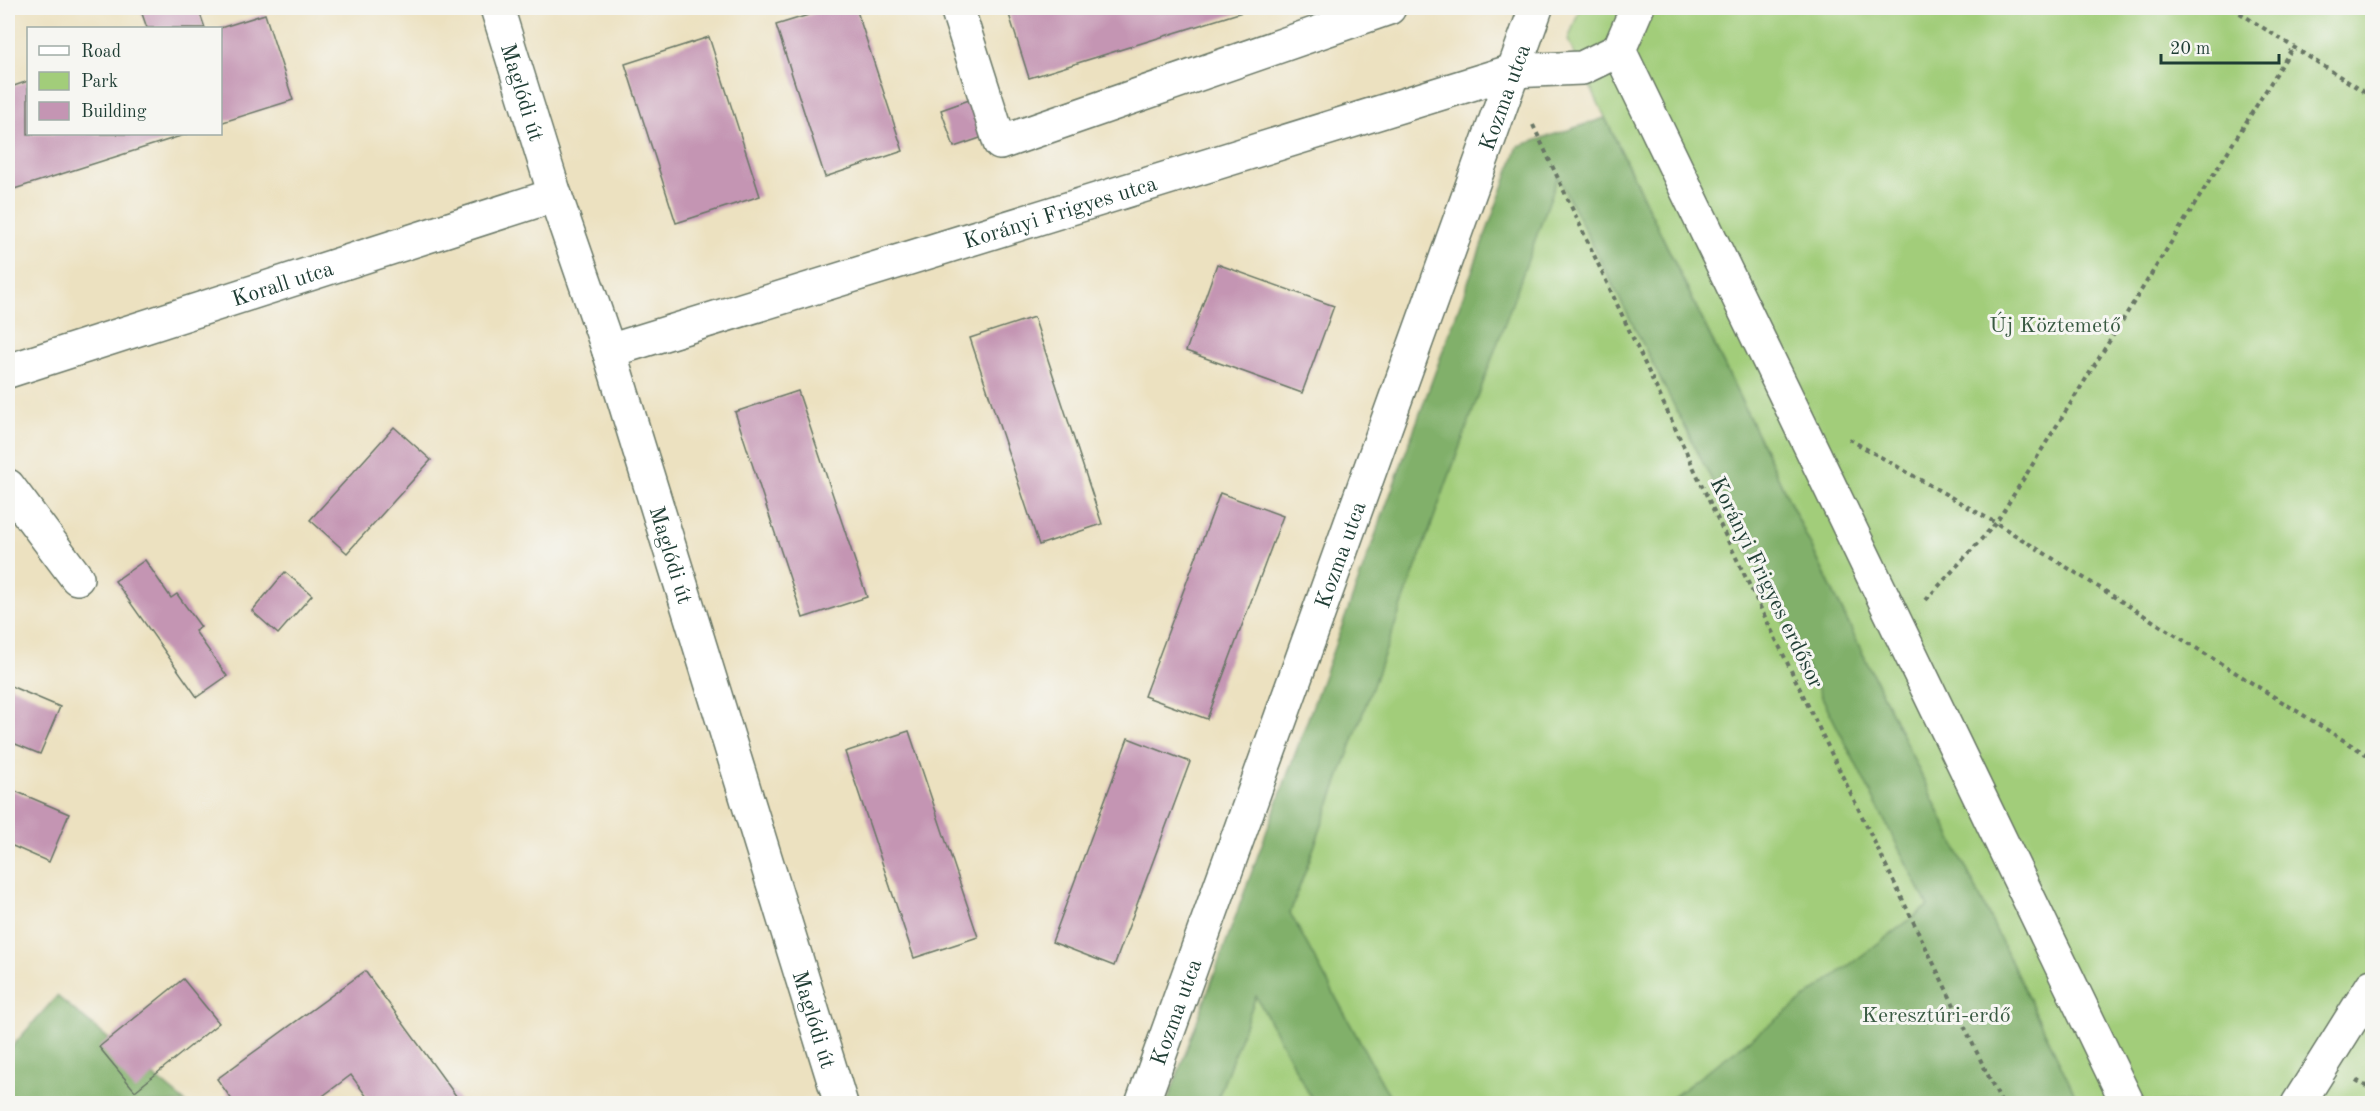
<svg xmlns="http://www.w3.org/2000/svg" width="2380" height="1111" font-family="'Old Standard TT',serif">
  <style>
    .green { fill: #a2cd7a; stroke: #608557; stroke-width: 1.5 }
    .forest { fill: #81b06a; stroke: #50764f; stroke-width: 1.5 }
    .building { fill: #c495b3 }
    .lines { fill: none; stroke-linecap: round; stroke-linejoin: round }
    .minor-casing { stroke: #677665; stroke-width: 36 }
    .path { stroke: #677665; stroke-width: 4; stroke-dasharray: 4.5 4.5; stroke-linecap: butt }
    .minor { stroke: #fff; stroke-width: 33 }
    .labels { text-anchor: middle; stroke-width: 6; stroke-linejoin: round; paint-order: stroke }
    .street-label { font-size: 22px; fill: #1f3d34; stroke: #f6f6f2 }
    .park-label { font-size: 22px; fill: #395a42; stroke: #f6f6f2 }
  </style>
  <rect width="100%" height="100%" fill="#f6f6f2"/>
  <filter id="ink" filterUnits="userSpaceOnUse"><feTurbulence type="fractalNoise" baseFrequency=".0167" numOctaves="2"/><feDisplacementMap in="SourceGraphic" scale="12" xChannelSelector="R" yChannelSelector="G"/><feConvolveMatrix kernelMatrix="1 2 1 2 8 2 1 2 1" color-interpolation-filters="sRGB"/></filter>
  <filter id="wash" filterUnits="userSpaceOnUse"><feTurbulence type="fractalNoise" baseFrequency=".008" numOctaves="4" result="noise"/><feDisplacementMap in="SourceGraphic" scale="24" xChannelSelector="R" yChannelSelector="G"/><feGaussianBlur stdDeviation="1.35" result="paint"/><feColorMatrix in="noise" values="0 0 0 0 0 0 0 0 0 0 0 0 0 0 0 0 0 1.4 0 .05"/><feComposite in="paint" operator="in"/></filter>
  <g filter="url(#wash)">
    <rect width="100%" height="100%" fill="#ece1c0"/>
    <!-- green -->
    <g class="green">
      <path d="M1580,8H2372V1103H2079L1568,40Z"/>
      <path d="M1558,176L1928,906L1665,1104L1393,1103L1290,913Z"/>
      <path d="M1256,996L1314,1103H1216Z"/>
    </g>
    <!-- forest -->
    <g class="forest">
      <path d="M1605,118L2079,1103H1665L1928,906L1558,177L1290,913L1393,1103H1314L1256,996L1216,1103H1167L1518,146Z"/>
      <path d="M57,996L186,1103H8V1051Z"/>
    </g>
    <g id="blocks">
      <!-- building -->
      <g class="building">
        <path d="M140,8H198L205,28H147Z"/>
        <path d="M831,8H856L903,151L825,177L776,25Z"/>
        <path d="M1007,8H1255L1029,78Z"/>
        <path d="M265,14L293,100L220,123V28Z"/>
        <path d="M709,37L760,196L676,223L625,64Z"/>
        <path d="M28,81V134H187L8,191V88Z"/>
        <path d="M972,99L986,136L954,147L941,110Z"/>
        <path d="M1217,264L1334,306L1302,393L1186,351Z"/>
        <path d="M1034,317L1102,524L1039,545L970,338Z"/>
        <path d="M798,391L867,597L803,618L735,412Z"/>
        <path d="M394,427L431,460L347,553L310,520Z"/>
        <path d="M1220,493L1283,516L1207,719L1144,696Z"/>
        <path d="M145,560L171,598L177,594L201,627L195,631L227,676L197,697L115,581Z"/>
        <path d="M285,572L312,595L278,634L252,611Z"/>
        <path d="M8,685L60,707L40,754L8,741Z"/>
        <path d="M909,731L978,937L914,958L845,752Z"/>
        <path d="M1128,738L1190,762L1114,966L1052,942Z"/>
        <path d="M8,788L69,814L49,862L8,844Z"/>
        <path d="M365,971L462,1104H372L351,1075L312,1104H235L217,1079Z"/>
        <path d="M183,979L219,1023L135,1091L99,1047Z"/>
      </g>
    </g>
  </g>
  <g filter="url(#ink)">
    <use href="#blocks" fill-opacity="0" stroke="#677665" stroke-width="1.5"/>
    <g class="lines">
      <defs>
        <g id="minor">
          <path id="s1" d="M497,8L555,195L609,351L841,1104"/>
          <path d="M957,8L1000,143L1389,8"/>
          <path d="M1637,8L1619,50L2128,1104"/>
          <path id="s2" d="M609,351L1513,71L1582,68L1619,50"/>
          <path id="s3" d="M8,371L555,195"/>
          <path d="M8,486L77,578"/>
          <path id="s4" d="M1142,1104L1536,8"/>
          <path d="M2298,1104L2372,986"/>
        </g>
      </defs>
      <!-- minor casing -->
      <use href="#minor" class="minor-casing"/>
      <!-- path -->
      <g class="path">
        <path d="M2232,8L2372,97"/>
        <path d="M1533,125L1728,541L2002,1104"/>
        <path d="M1849,439L1996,523L2372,758"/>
        <path d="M1926,600L1996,523L2293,47"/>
        <path d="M2356,1080L2372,1090"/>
      </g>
      <!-- minor -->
      <use href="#minor" class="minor"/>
    </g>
  </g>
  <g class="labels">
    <!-- street labels -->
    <g class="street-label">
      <text dy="8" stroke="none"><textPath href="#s1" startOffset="88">Maglódi út</textPath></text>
      <text dy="8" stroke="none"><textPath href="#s4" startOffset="1070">Kozma utca</textPath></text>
      <text dy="8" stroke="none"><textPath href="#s2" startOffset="472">Korányi Frigyes utca</textPath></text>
      <text dy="8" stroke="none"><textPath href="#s3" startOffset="288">Korall utca</textPath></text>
      <text dy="8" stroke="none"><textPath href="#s1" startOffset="574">Maglódi út</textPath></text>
      <text dy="8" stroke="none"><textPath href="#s4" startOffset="584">Kozma utca</textPath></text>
      <text transform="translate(1768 582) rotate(64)" y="8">Korányi Frigyes erdősor</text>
      <text dy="8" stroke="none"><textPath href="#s4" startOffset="98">Kozma utca</textPath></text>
      <text dy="8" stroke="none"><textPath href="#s1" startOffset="1060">Maglódi út</textPath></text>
    </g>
    <!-- park labels -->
    <g class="park-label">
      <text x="2055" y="332">Új Köztemető</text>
      <text x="1936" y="1022">Keresztúri-erdő</text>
    </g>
  </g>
  <!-- margin -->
  <rect width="2380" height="1111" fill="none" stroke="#f6f6f2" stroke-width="30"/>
  <!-- legend -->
  <rect x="27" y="27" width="195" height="108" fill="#f6f6f2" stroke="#a0aca6" stroke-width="1.5"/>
  <rect x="39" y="46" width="30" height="9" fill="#ffffff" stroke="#a0aca6" stroke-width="1.5"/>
  <text x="81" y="57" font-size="18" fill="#1f3d34">Road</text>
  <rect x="39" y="72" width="30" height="18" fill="#a2cd7a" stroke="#a0aca6" stroke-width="1.5"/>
  <text x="81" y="87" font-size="18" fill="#1f3d34">Park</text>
  <rect x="39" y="102" width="30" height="18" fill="#c495b3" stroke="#a0aca6" stroke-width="1.5"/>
  <text x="81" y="117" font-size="18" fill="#1f3d34">Building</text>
  <!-- scale -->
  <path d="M2161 54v9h118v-9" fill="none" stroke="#1f3d34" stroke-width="3"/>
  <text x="2170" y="54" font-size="18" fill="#1f3d34" stroke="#f6f6f2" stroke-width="4.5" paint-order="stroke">20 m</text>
</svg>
